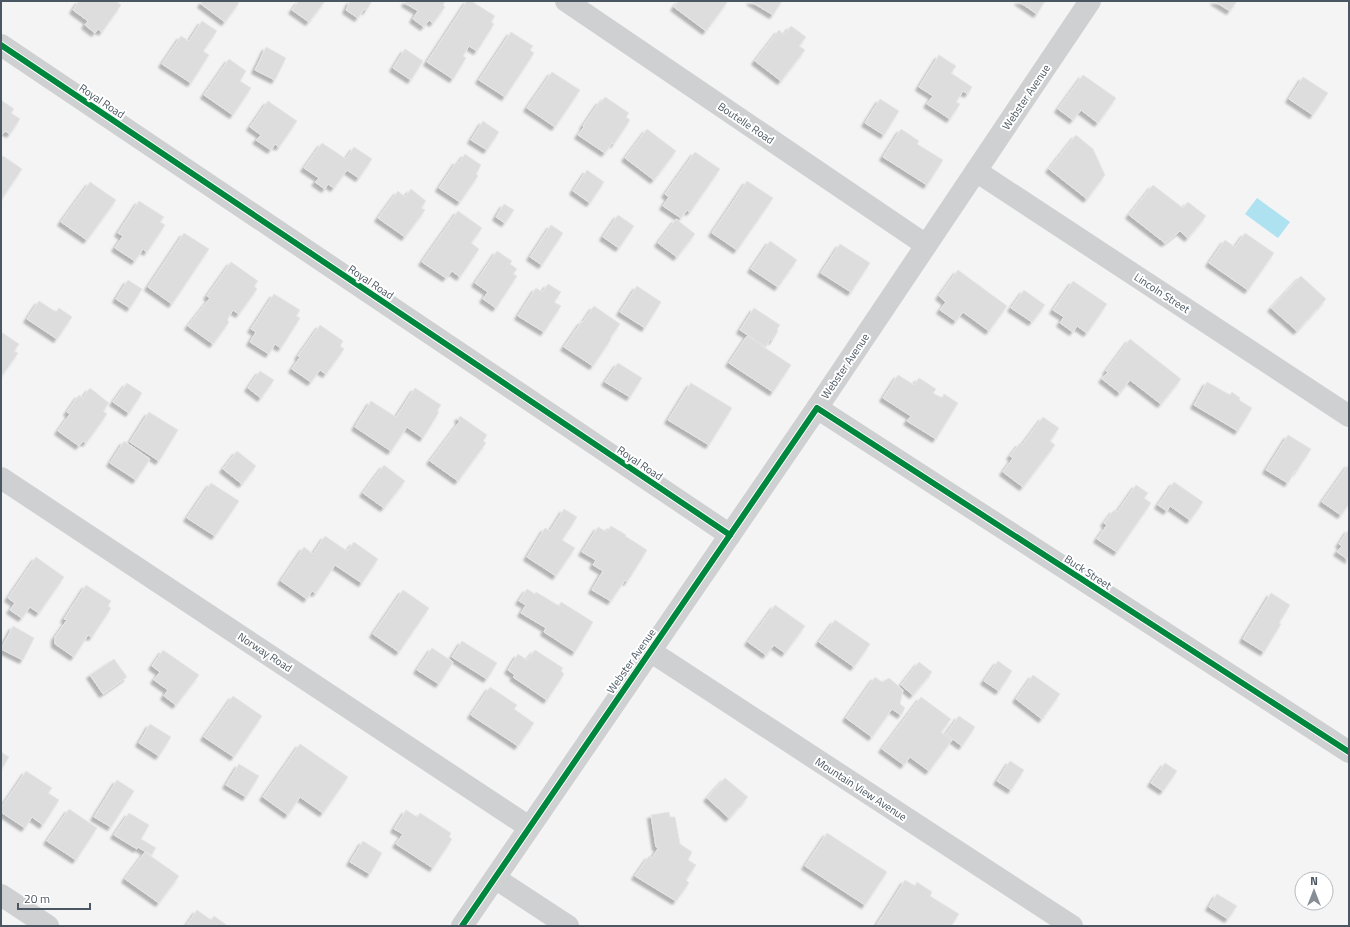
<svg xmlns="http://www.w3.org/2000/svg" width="1350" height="927" font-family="'Titillium Web',sans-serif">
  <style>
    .water { fill: #aee2f0 }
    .building { fill: #ddddde; stroke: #e5e6e7; filter: url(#shadow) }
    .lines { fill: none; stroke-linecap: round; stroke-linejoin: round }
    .street { stroke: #ced0d2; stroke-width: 22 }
    .cycleway-casing { stroke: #fff; stroke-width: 8 }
    .cycleway { stroke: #00873e; stroke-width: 6 }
    .labels { text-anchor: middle; stroke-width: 4; stroke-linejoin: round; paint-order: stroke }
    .street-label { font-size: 11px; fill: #4a5661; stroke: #fff }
  </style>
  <defs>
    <filter id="shadow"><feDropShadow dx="-3.5" dy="3.5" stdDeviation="1" flood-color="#0004"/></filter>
  </defs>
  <rect width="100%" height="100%" fill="#f4f4f4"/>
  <!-- water -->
  <path class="water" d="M1257,198L1290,222L1278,238L1245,214Z"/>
  <!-- building -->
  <g class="building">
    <path d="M79,1H116L121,5L102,32L98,29L95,33L85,25L88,21L73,10Z"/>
    <path d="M203,1H236L239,3L225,22L201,4Z"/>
    <path d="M299,1H325L309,22L292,10Z"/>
    <path d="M350,1H372L366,11L364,9L358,18L346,10Z"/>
    <path d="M406,1H445L443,5L445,7L433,23L429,20L424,27L413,19L418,11L405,3Z"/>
    <path d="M467,1H471L495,16L491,22L494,24L477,51L469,46L463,56L466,58L453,79L427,62Z"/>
    <path d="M679,1H728L706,31L674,7Z"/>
    <path d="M750,1H782L773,15Z"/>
    <path d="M1018,1H1045L1037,14Z"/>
    <path d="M1214,1H1237L1230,11Z"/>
    <path d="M202,21L217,31L203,51L209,55L191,83L162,64L181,36L189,41Z"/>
    <path d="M791,26L806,37L799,46L805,50L781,81L755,61L779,30L784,35Z"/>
    <path d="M511,32L533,46L530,50L534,53L505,97L479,80Z"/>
    <path d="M266,47L286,58L275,80L255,70Z"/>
    <path d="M405,49L423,61L411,80L393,68Z"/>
    <path d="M939,55L956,66L951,73L972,87L968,94L963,91L956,102L960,104L950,119L927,104L933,96L919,87Z"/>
    <path d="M229,59L246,71L240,81L251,88L233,115L204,95Z"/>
    <path d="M552,72L580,90L555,127L527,108Z"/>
    <path d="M1083,75L1116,98L1098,123L1081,110L1073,120L1058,109Z"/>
    <path d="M1303,77L1328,93L1313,115L1289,99Z"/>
    <path d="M605,97L629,113L626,117L630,120L614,144L612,143L605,153L578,135L584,127L583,126L600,101L602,102Z"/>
    <path d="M880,99L899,111L884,135L865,123Z"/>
    <path d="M1,100L14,109L11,113L20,119L10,134L5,131L1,136Z"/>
    <path d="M268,101L297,121L279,147L275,144L271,150L256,140L261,135L250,127Z"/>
    <path d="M483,121L499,132L487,150L471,140Z"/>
    <path d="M647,129L676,151L654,180L625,158Z"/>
    <path d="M901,129L919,141L917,144L943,160L927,185L883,157Z"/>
    <path d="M1076,135L1093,149L1105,175L1087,199L1049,169Z"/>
    <path d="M322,143L346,159L354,147L372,159L359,178L347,170L334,188L328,184L325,189L315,182L319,178L304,168Z"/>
    <path d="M695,152L720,169L690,212L687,210L681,218L663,206L669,197L665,194Z"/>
    <path d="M465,154L481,165L476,174L478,176L460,202L439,188L457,161L459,163Z"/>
    <path d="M3,156L22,169L3,197L1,195V158Z"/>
    <path d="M587,170L604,182L590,203L573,191Z"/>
    <path d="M747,181L773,198L737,250L712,233Z"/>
    <path d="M90,182L116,200L87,240L61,222Z"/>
    <path d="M1153,185L1183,208L1188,202L1206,216L1188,238L1180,231L1165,243L1129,215Z"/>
    <path d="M411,189L426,201L421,208L425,210L405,237L378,218L398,191L405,197Z"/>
    <path d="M139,201L164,217L160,222L165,225L147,252L143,249L135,261L115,248L123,236L118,233Z"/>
    <path d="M504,204L514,210L505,223L496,217Z"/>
    <path d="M458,211L482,228L471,243L479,249L460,277L452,271L446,278L422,262Z"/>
    <path d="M618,215L634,226L619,248L603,237Z"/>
    <path d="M676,219L695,234L677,257L658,243Z"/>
    <path d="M551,225L563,233L542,265L530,257Z"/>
    <path d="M184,233L209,249L172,304L148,287Z"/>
    <path d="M1245,233L1274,253L1248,290L1209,263L1225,240L1235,247Z"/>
    <path d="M770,241L797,260L778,287L751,269Z"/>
    <path d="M840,244L870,263L851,292L821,273Z"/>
    <path d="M497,251L512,261L510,264L517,269L513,274L517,276L496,308L483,299L488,292L475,283Z"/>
    <path d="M231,262L258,281L254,286L257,289L239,314L233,310L227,320L229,322L213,344L188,326L210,298L207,296Z"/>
    <path d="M958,270L1007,306L989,331L963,312L956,321L940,310L946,302L939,296Z"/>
    <path d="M1301,276L1326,299L1297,331L1271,308Z"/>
    <path d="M128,280L142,289L130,308L116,299Z"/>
    <path d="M1073,281L1107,304L1087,333L1077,326L1073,332L1060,323L1064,317L1053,310Z"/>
    <path d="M548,284L561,292L554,302L561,306L544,332L518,316L536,288L542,292Z"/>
    <path d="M637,286L661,302L645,328L620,312Z"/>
    <path d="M1024,290L1045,305L1032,322L1011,308Z"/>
    <path d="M274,294L300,310L296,316L300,318L281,348L275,344L269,354L250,342L256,332L251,329Z"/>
    <path d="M39,301L56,312L59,308L72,317L57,339L27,319Z"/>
    <path d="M594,306L620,324L610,338L611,339L593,366L564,347L582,321L583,322Z"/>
    <path d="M754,308L780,325L777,329L778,331L772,341L770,339L766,347L740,330Z"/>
    <path d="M320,325L343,341L340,346L344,349L326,374L320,370L311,382L292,369L300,357L298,356Z"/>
    <path d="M1,332L19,344L14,351L18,353L1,377Z"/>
    <path d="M747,336L791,365L773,392L729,363Z"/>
    <path d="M1130,339L1181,379L1161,404L1130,380L1120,393L1102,379L1108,372L1106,371Z"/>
    <path d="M618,363L642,378L630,397L605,382Z"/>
    <path d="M260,371L274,380L261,398L248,388Z"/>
    <path d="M898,375L914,385L919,378L936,389L933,393L942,398L944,394L958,403L936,439L907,421L911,416L883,398Z"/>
    <path d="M1207,382L1230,395L1232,392L1240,398L1239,400L1252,408L1238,431L1194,405Z"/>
    <path d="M127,383L142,393L129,413L113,402Z"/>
    <path d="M691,383L732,408L709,445L668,420Z"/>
    <path d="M90,388L109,403L103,411L107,414L86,443L83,441L79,446L58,431L70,414L67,412L79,395L83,398Z"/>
    <path d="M415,388L441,405L437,411L439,412L423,438L407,427L391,451L355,427L371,401L396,417Z"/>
    <path d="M149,412L178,430L159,461L130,442Z"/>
    <path d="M460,416L487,435L483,441L486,443L458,481L430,461L460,421L458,419Z"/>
    <path d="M1043,417L1059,428L1050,441L1055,445L1023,487L1003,472L1013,458L1010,456L1020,443L1022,445Z"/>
    <path d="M1288,435L1311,449L1296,472L1295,471L1288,483L1266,470Z"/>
    <path d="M124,441L150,459L136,480L110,463Z"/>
    <path d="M237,451L256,466L242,484L223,469Z"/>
    <path d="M1349,464V504L1341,515L1322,502Z"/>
    <path d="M384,465L405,481L384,508L363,493Z"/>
    <path d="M1174,482L1203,502L1190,520L1170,506L1167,511L1158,505Z"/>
    <path d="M211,483L239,501L215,536L187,518Z"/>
    <path d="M1136,485L1148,493L1144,498L1151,503L1117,552L1097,539L1107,525L1104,523L1114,510L1117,512Z"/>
    <path d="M564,509L577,517L562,540L575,548L556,576L527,557L545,528L550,531Z"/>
    <path d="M611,526L626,535L625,536L647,550L627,582L625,580L611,601L592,590L603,571L593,565L596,560L582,552L598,527L607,532Z"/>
    <path d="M1349,529V560L1337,552L1342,546L1339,544Z"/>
    <path d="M325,536L347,551L354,542L378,559L362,583L335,565L316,593L312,591L307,599L281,581L304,547L313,554Z"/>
    <path d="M36,557L64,577L39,613L30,607L22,618L10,610L15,603L8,598Z"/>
    <path d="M86,585L111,601L108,606L111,608L92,637L88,635L74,657L55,644V637L67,620L64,619Z"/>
    <path d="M527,589L535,594L536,592L559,606L561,602L593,622L575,652L544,632L546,628L521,613L526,605L519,601Z"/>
    <path d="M403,590L429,608L399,652L373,634Z"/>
    <path d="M1271,593L1290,605L1279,623L1281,624L1264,652L1243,639Z"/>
    <path d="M775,605L805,626L785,653L774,645L766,655L748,642Z"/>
    <path d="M835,620L870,644L854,667L819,642Z"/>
    <path d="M13,626L34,638L23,660L1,649Z"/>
    <path d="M462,641L497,663L487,679L452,657Z"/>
    <path d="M432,648L453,662L439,684L417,670Z"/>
    <path d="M163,650L199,675L176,705L164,696L168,690L154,680L160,672L152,666Z"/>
    <path d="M535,650L563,668L561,671L564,674L547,700L513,677L515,675L508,670L518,654L527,660Z"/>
    <path d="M114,659L127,677L103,694L90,675Z"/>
    <path d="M998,661L1012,671L999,691L984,681Z"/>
    <path d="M919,662L932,672L913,695L901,685Z"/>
    <path d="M1033,675L1060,694L1042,719L1016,699Z"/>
    <path d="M875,677L882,682L889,678L903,690L900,704L905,708L901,715L892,709L872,737L846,718Z"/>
    <path d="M490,687L517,705L514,709L534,723L518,746L471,715Z"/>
    <path d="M233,696L262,716L234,757L204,737Z"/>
    <path d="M921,697L951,719L941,732L952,740L929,771L910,757L904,765L882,749Z"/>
    <path d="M959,716L975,727L962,746L946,734Z"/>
    <path d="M150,724L171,737L159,756L139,743Z"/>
    <path d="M300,744L348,777L323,813L300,797L288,815L263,797Z"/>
    <path d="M1,752L9,757L1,770Z"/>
    <path d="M1010,761L1024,770L1011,790L997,781Z"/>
    <path d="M1165,763L1177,771L1163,791L1151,783Z"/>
    <path d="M239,764L259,776L246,797L226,785Z"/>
    <path d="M26,771L52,788L48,793L59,800L43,825L32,817L25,828L1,812V808Z"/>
    <path d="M725,778L748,797L729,818L707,798Z"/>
    <path d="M117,780L134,791L111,827L94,817Z"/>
    <path d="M69,809L97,828L76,860L47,841Z"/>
    <path d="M406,810L417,817L420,813L451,833L449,837L452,839L433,868L396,844L403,834L394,829Z"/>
    <path d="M669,812L670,817H675L680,844L692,852L688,860L696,865L686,880L689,883L676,901L635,876L649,856L652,858L659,847H656L651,815Z"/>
    <path d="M129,813L149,825L141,839L156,848L151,855L138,847L137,849L114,835Z"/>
    <path d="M827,833L887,872L865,905L805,866Z"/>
    <path d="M363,841L382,853L370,874L350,862Z"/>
    <path d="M145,852L179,876L159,903L125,879Z"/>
    <path d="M905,880L915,886L917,882L932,892L930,896L959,914L951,926H876Z"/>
    <path d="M1217,894L1237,906L1228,919L1209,907Z"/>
    <path d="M197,910L211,920L214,916L228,926H186Z"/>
  </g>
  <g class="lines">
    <!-- street -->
    <g class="street">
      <path d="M566,1L926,245"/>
      <path d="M1,45L730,535"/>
      <path d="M976,171L1349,416"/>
      <path d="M817,408L1349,752"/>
      <path d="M1,478L529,827"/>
      <path d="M650,651L1072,926"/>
      <path d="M495,878L568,926"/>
      <path d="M1,895L48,926"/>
      <path d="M462,926L817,408L1090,1"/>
    </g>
    <defs>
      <g id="cycleway">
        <path d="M1,45L730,535"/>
        <path d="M462,926L817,408L1349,752"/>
      </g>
    </defs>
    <!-- cycleway casing -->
    <use href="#cycleway" class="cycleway-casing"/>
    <!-- cycleway -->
    <use href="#cycleway" class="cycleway"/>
  </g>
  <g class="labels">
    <!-- street labels -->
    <g class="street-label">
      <text transform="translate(1026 97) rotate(-56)" y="4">Webster Avenue</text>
      <text transform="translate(102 101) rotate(34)" y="4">Royal Road</text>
      <text transform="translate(746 123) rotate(34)" y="4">Boutelle Road</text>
      <text transform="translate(371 282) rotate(34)" y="4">Royal Road</text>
      <text transform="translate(1162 293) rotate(33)" y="4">Lincoln Street</text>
      <text transform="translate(845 366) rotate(-56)" y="4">Webster Avenue</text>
      <text transform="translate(640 463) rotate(34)" y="4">Royal Road</text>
      <text transform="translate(1088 572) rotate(33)" y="4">Buck Street</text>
      <text transform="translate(265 652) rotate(33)" y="4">Norway Road</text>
      <text transform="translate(631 661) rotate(-55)" y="4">Webster Avenue</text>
      <text transform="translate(861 789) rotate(33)" y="4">Mountain View Avenue</text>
    </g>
  </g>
  <!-- border -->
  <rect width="1350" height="927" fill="none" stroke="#4a5661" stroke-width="4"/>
  <!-- north arrow -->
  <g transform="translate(1314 891)"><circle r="19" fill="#ffffff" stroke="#b7bbc0"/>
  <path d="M0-3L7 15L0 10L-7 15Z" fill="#868d94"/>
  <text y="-6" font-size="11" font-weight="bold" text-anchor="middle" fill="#4a5661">N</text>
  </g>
  <!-- scale -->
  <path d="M18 903v6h72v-6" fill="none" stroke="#4a5661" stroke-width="2"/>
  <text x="24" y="903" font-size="12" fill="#4a5661" stroke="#ffffff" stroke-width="3" paint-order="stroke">20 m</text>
</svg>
